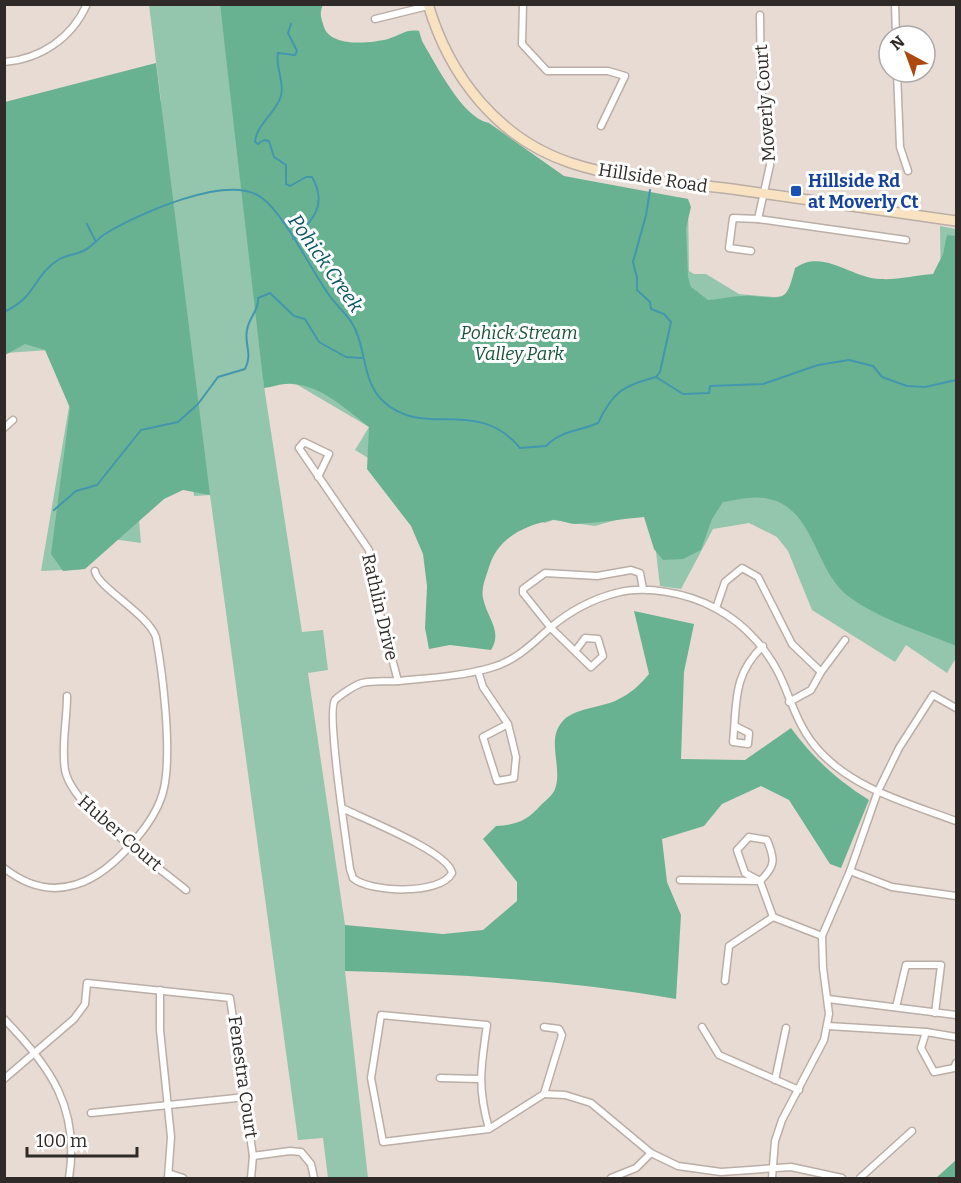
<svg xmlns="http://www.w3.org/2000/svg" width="961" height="1183" font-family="Bitter,serif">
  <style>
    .green { fill: #94c5ad }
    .forest { fill: #69b291 }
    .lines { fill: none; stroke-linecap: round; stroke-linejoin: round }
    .stream { stroke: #4297ae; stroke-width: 2 }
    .street-casing { stroke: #baaea6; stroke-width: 9 }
    .secondary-casing { stroke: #baaea6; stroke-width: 12 }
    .street { stroke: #fff; stroke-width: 6 }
    .secondary { stroke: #f8e2c2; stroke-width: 9 }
    .transit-dot { fill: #1a4fb4; stroke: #fff; stroke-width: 2 }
    .labels { text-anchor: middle; stroke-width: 6; stroke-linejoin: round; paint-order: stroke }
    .street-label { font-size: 18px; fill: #2f2a27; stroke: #fff }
    .transit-label { font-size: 18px; font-weight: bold; fill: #164399; stroke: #fff; text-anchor: start }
    .park-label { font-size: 18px; font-style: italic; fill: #19533c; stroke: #fff }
    .water-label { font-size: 20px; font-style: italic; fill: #0b5566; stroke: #fff }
  </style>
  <rect width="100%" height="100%" fill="#e8dbd3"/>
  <!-- green -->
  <path class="green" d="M149,5H220L232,101L427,54L472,120L568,180L688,199L689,271L694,274H706L739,294L774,297L841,292L941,291L940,226L956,229V658L947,673L906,645L895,662L812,610L788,551L777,537L749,523L713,529L681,589L660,586L651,510L595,526L553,520L545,523L518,514L492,532L355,450L369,427L284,377L263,380L302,632L323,630L328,670L308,673L345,925V971L368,1178H328L323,1138L298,1140L210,495L194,496L190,466L135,473L141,543L91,536L85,569L41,571L79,348L5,353V102L161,101Z"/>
  <!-- forest -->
  <g class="forest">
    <path d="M220,5H323C319,13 321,18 324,27C331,48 372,43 388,39C401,35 406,29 419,31L422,41C436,64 462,118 489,123L564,176L688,199L691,207L686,228L688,277L691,287L708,300C723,299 738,295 752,296C785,298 786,303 795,268C823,248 851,278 881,279C898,280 916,275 933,274L943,254L947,235L956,236V646C919,630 882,621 848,596C813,569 815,505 764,498C751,496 735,500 723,502L712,519L701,550L683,559L663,560L654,549L644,517C621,519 598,523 575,524C567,524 559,519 552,520C523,526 498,538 489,567C486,577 481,588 483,598C487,618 503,631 491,650L450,645L429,649L425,628L427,586L423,554L411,526L367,469L369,427C347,410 321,385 292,384C283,383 273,387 264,388Z"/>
    <path d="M156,63L210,495L183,490L164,499L85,569L63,571L51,554L70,408L45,350L25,344L5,355V102Z"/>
    <path d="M634,611L694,624L684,672L681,759L745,760L791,728C813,758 837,780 869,800L841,868L830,864L789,800L761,786L722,804L704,826L662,839L667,882L681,915L676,999C567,980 456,974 345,971V925L443,934L483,930L517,901V882L483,839L496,826C515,825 527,821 540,806C545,801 553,795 555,789C563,768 546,740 562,722C573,708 601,708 617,700C630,694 640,685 649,674Z"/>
    <path d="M956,1160V1178H936Z"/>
  </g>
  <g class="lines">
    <!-- stream -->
    <g class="stream">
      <path d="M291,24L288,33L297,51L295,55L278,53C275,68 285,81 281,96C276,113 256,125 255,142L258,144L264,140L269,141L274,157L286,165V184L290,186L306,177H312C328,205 313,220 293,239"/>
      <path d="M650,190L646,215L633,262L637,278V290L650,302L651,309L664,314L671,322L660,372L656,377"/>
      <path d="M87,224L96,242"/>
      <path d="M4,312C38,296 32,277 58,260C65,255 75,255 83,251C91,248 97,239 105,234C136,215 229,172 262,198C285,215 311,270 329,295C336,305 346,313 352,323C367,347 361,382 384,402C425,439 477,396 520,448L546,446C562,430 577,432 598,423C613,392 622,386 656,377L683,394L709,393L710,386L763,384L818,365L849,360L873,366L882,377L907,386L925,387L956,380"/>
      <path d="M54,510L76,491L97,485L141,430L178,422L198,404L218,377L245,369C253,354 244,344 247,330C249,317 259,311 258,298L270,293L294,316L305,319L319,342L346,357L362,358"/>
    </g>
    <defs>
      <g id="street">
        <path d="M523,4L522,44L547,71H608L625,76L601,126"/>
        <path d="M895,4L896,36"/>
        <path d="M375,19L428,6"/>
        <path d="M4,62C41,59 72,38 87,4"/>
        <path d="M897,72L900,147L908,171"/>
        <path d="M758,219L906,240"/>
        <path d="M751,251L729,248L733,218L758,219L770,165L761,84L760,15"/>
        <path d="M4,428L13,420"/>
        <path d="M318,477L329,454L304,442L299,448L369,550L376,599L398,681"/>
        <path d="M716,608L725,582L742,568L758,577L792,644L821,672L845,640"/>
        <path d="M576,650L585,638L598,639L603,656L591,667L551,628L523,593V589L545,573L597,576L631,570L640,573L643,589"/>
        <path d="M478,671L483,687L508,724L483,737L497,781L514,778L516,757L508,724"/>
        <path d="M67,696C67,721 61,746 65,770C72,808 155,864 186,890"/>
        <path d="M789,702L811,690L821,672"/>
        <path d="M735,726L749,733L748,744L733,742C737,704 732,675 763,646"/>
        <path d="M342,808C364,819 449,852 452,873C440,896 368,892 353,878L350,869C347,846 326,711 335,700C340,695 355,685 362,683C374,680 387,682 399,681C429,678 462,676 490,668C516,661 532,644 551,627C569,612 593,599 616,593C646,585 687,593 715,608C746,624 771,653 784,685C793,707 800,728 815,746C849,788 908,803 956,821"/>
        <path d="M749,837L767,840C775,859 776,866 760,881L745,873L737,850Z"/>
        <path d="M4,868C55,908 100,882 135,840C148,825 160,807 164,788C172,751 163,675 156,637C147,613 97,587 95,571"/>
        <path d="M850,871L892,887L956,896"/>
        <path d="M680,880L760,881L773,917L729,946L725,981"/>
        <path d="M773,917L822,936"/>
        <path d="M160,990V1030L171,1137L168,1178"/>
        <path d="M828,999L956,1015"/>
        <path d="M896,1007L906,965H941L935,1013"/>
        <path d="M4,1019C51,1067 80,1109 69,1178"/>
        <path d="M828,1026L926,1032L956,1037"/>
        <path d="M544,1027L559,1029L562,1035L544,1094"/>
        <path d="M702,1027L719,1055L799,1090"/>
        <path d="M926,1032L921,1048L934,1072L954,1068L956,1063"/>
        <path d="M440,1078L479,1079"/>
        <path d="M4,1079L74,1019L85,1004L87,983L230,998L253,1156L251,1178"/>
        <path d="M775,1080L786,1028"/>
        <path d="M544,1094L565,1095L591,1103L651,1153L678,1166L721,1172L791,1167L842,1178"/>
        <path d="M91,1113L246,1097"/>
        <path d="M489,1129C477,1087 481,1066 487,1025L381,1015L371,1078L383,1142L489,1129L544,1094"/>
        <path d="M253,1156L290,1151L301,1152L311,1164L314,1178"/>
        <path d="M171,1174L183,1178"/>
        <path d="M611,1178L636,1168L651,1153"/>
        <path d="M772,1178L775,1141L782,1120L824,1040L829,1014L823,968L822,936L850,871L878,791L899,748L933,695L956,708"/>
        <path d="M860,1178L912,1131"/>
      </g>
      <path id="secondary" d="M428,4C449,76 498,139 571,163C622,180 679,182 732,189C807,200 882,210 956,221"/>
    </defs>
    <!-- street casing -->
    <use href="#street" class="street-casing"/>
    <!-- secondary casing -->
    <use href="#secondary" class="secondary-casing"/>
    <!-- street -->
    <use href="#street" class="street"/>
    <!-- secondary -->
    <use href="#secondary" class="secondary"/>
  </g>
  <!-- markers -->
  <rect class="transit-dot" x="790" y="185" width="12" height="12" rx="3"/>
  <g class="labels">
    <!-- street labels -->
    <g class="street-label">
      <text transform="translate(765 103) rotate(-94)" y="6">Moverly Court</text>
      <text transform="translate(653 178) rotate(9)" y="6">Hillside Road</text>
      <text transform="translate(380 607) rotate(77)" y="6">Rathlin Drive</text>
      <text transform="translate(120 833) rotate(41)" y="6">Huber Court</text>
      <text transform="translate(243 1077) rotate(82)" y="6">Fenestra Court</text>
    </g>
    <!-- transit labels -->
    <g class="transit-label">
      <text x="808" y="187">Hillside Rd<tspan x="808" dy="21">at Moverly Ct</tspan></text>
    </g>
    <!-- park labels -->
    <g class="park-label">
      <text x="519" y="339">Pohick Stream<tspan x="519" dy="21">Valley Park</tspan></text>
    </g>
    <!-- water labels -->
    <g class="water-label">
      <text transform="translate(326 263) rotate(55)" y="7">Pohick Creek</text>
    </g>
  </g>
  <!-- border -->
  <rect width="961" height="1183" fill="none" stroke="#2f2a27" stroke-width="12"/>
  <!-- north arrow -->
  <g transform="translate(907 54) rotate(319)"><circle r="28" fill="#ffffff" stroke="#acaaa9" stroke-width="1.5"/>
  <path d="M0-4.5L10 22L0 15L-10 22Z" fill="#ac490f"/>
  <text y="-9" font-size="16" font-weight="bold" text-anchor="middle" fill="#2f2a27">N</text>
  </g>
  <!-- scale -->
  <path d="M27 1147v9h110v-9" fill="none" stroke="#2f2a27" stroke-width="3"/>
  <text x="36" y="1147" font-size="18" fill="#2f2a27" stroke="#ffffff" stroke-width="4.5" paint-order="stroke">100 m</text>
</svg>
